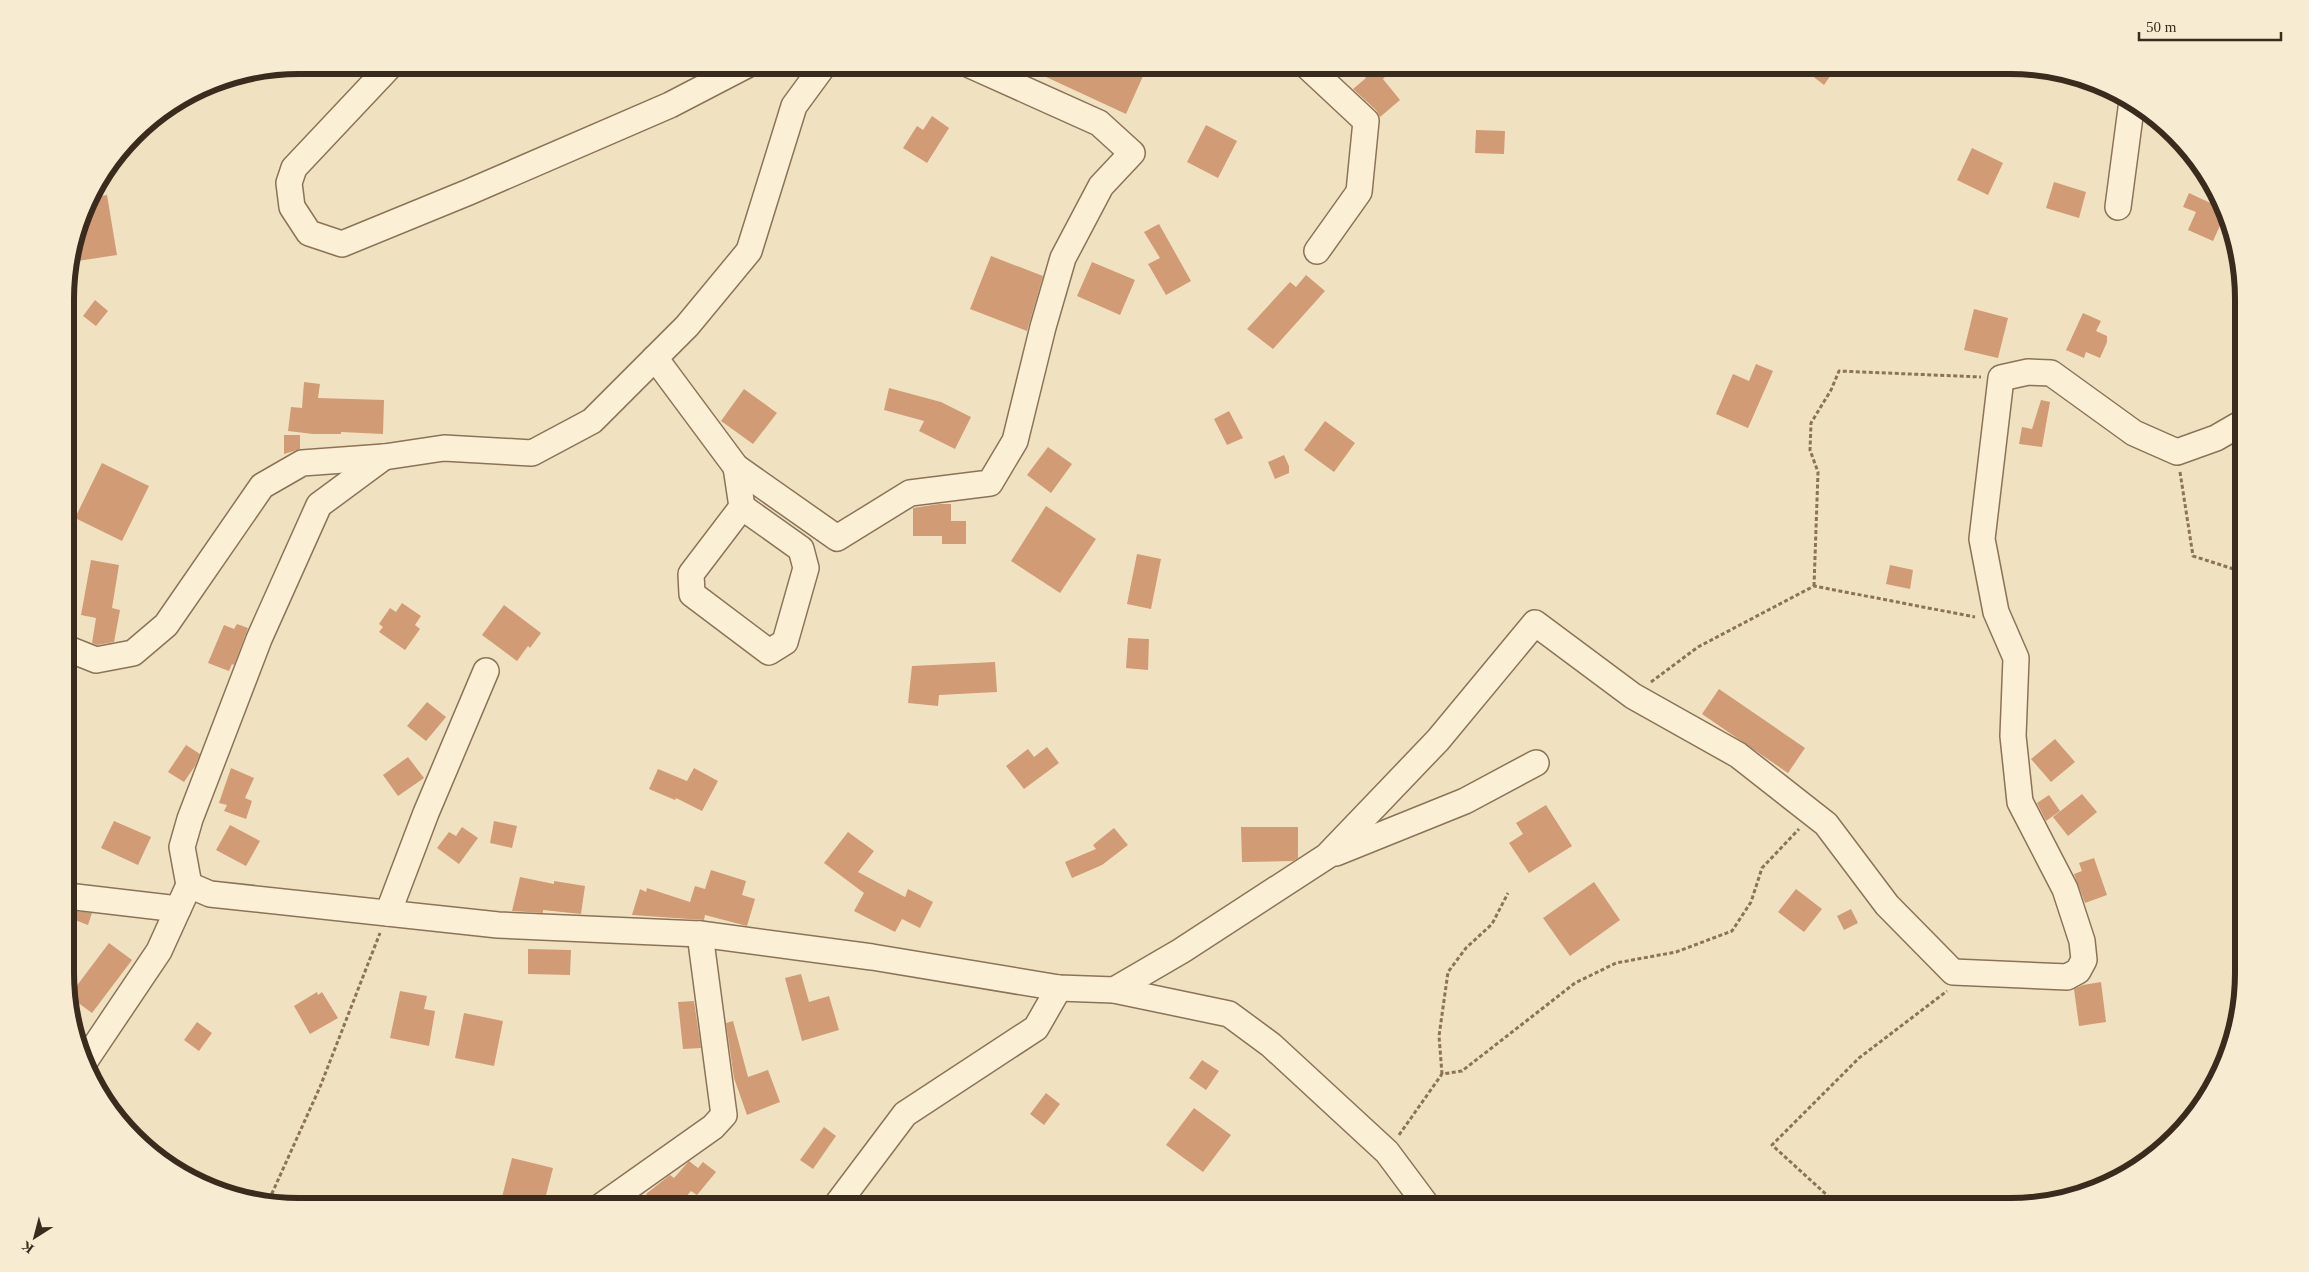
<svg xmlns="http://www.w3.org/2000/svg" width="2309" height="1272" font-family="Georgia,serif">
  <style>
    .building { fill: #d19b75 }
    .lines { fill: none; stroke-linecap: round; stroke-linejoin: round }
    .minor-casing { stroke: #8b7358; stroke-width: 28 }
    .path { stroke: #8b7358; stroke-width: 3; stroke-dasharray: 4 2.5; stroke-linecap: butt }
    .minor { stroke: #fbefd5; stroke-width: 25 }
    .rim { fill: none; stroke: #3a2b1d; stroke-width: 6 }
  </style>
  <rect width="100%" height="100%" fill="#f0e2c1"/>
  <!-- building -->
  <g class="building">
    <path d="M1050,65H1148L1126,114L1044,76Z"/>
    <path d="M1351,65H1396L1383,79L1400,100L1380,117L1376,110L1353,89L1366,78Z"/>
    <path d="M1818,65H1824L1833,72L1824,85L1811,75Z"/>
    <path d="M932,116L949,128L927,163L903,148L917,126L923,130Z"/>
    <path d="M1206,125L1237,141L1218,178L1187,162Z"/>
    <path d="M1476,130L1505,131L1504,154L1475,153Z"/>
    <path d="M1972,148L2003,163L1988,195L1957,180Z"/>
    <path d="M2054,182L2086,192L2079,218L2046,208Z"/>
    <path d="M2189,193L2219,207L2223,219L2213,241L2188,230L2196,212L2183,207Z"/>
    <path d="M107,195L117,255L71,262L88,198Z"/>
    <path d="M1159,224L1191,281L1166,295L1148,264L1160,258L1144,232Z"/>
    <path d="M991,256L1043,276L1027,331L970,309Z"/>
    <path d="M1092,262L1135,280L1120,315L1077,296Z"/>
    <path d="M1306,275L1325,291L1273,349L1247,329L1290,282L1296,287Z"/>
    <path d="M95,300L108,311L96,326L83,316Z"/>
    <path d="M1974,309L2008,318L1998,358L1964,350Z"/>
    <path d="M2083,313L2101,321L2096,331L2107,336V342L2100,358L2086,352L2084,358L2066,350Z"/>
    <path d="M1756,364L1773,371L1748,428L1716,414L1733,374L1749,381Z"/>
    <path d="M304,382L320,384L318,398L384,400L383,434L341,432V434H313L288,431L291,407L302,408Z"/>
    <path d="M889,388L941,402L971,417L955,449L919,431L924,421L884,410Z"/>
    <path d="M744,389L777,413L753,444L721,421Z"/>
    <path d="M2041,400L2050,402L2042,447L2019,444L2022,427L2032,429Z"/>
    <path d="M1229,411L1243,438L1227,445L1214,419Z"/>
    <path d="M1325,421L1355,443L1334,472L1304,450Z"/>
    <path d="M284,435H300V449L284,454Z"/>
    <path d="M1048,447L1072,464L1051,493L1027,475Z"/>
    <path d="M1284,455L1289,466V473L1275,479L1268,462Z"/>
    <path d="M102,463L149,486L122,541L75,518Z"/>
    <path d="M939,504H951V521H966V544H942V536H913V508Z"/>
    <path d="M1046,506L1096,539L1060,593L1011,561Z"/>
    <path d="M1137,554L1161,559L1151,609L1127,604Z"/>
    <path d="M91,560L119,565L112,608L120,610L114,642L97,645L92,643L96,618L81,615Z"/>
    <path d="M1890,565L1913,570L1910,589L1886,584Z"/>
    <path d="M402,603L421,616L415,625L420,629L405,650L379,632L383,627L379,624L390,608L396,612Z"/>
    <path d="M504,605L541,633L530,648L528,646L517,661L482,635Z"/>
    <path d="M237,624L248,628L234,665L232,664L229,671L208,663L224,625L234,629Z"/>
    <path d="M1128,638L1149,639L1148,670L1126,668Z"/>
    <path d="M995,662L997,692L939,695L938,706L908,703L912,666Z"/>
    <path d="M1719,689L1805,748L1788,773L1702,714Z"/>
    <path d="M427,702L446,717L426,741L407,726Z"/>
    <path d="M2055,739L2075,762L2051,782L2031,759Z"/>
    <path d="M186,745L200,754L195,766L184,782L168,772Z"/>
    <path d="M1047,747L1059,763L1024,789L1006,766L1028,749L1034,757Z"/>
    <path d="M408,757L424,778L398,796L383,775Z"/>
    <path d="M231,768L254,778L245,798L252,801L246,819L224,811L227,805L219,803Z"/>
    <path d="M694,768L718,781L702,811L676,798L675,800L649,789L658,769L687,781Z"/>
    <path d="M2082,794L2097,812L2068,836L2053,817Z"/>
    <path d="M2049,795L2060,811L2046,821L2037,803Z"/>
    <path d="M1546,805L1572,846L1529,873L1509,843L1523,834L1516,823Z"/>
    <path d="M114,821L151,837L138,865L101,848Z"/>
    <path d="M494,821L517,826L512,848L490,843Z"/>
    <path d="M230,825L260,841L246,866L216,850Z"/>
    <path d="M462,827L478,838L459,864L437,848L449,832L456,836Z"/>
    <path d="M1241,827H1298V858L1293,861L1242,862Z"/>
    <path d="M1114,828L1128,845L1102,865L1072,878L1065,862L1096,849L1093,845Z"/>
    <path d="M848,832L874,851L858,872L905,897L908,889L933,902L920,928L902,919L895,932L854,911L864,893L824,863Z"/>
    <path d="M2094,858L2107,895L2085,903L2074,874L2082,871L2079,863Z"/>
    <path d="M711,870L746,881L742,895L755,899L747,926L705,915L704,920L632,915L640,889L646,892L647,888L690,902L695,886L705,889Z"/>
    <path d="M520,877L554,884V881L585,886L581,914L543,910V913L512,911Z"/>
    <path d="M1594,882L1620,920L1570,956L1543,918Z"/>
    <path d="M1796,889L1822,909L1804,932L1778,912Z"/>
    <path d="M1851,909L1858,923L1844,930L1837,916Z"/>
    <path d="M67,910L92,913L88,925L67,917Z"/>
    <path d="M109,943L132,960L92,1013L69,996Z"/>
    <path d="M528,949L571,950L570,975L528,974Z"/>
    <path d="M801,974L809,1002L829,996L839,1030L802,1041L785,978Z"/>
    <path d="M2101,982L2106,1022L2079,1026L2074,989L2083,985Z"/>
    <path d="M400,991L427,996L424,1009L435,1011L429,1046L390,1038Z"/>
    <path d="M317,992L318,995L322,992L338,1018L310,1034L294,1006Z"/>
    <path d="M694,1001L701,1048L683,1049L678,1002Z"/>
    <path d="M464,1013L503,1021L494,1066L455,1058Z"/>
    <path d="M733,1021L748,1077L768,1070L780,1102L747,1115L734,1078L726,1023Z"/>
    <path d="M197,1022L212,1033L199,1051L184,1040Z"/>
    <path d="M1202,1060L1219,1071L1206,1090L1189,1078Z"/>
    <path d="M1046,1093L1060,1104L1044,1125L1030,1114Z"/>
    <path d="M1194,1108L1231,1135L1203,1172L1166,1145Z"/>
    <path d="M824,1127L836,1136L813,1169L800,1160Z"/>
    <path d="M512,1158L553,1168L543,1207H526L501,1201Z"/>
    <path d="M689,1161L698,1168L703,1162L716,1172L697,1195L691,1191L677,1207H662L646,1194L670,1175L674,1178Z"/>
  </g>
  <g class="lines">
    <defs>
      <g id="minor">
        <path d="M391,65L294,168L289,183L292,207L309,233L342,244L469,192L670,105L747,65"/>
        <path d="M1306,65L1366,121L1359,192L1317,251"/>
        <path d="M2118,207L2132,101"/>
        <path d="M655,358L736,467L837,538L910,493L990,483L1015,441L1043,327L1063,258L1101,186L1132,153L1099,123L970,65"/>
        <path d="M384,457L319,505L259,639L190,819L182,847L189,885L210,894L498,925L700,934L872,957L1059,988L1114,990L1229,1014L1271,1045L1387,1152L1428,1207"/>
        <path d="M736,467L742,507L691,574L692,594L769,652L785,642L806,568L801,549L742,507"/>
        <path d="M66,648L96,660L133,653L166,625L262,486L302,463L384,457L444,448L532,453L592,421L687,326L749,251L794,106L824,65"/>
        <path d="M1336,853L1465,801L1536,763"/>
        <path d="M67,896L178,909"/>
        <path d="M388,913L426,813L486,671"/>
        <path d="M1114,990L1181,951L1327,856L1438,740L1535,623L1633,696L1738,755L1826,824L1887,905L1953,972L2067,977L2078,971L2084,960L2082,941L2065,889L2020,802L2013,736L2016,658L1996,612L1982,539L2001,378L2028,372L2051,373L2134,433L2177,452L2216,438L2242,423"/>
        <path d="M83,1064L159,951L189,885"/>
        <path d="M600,1207L713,1127L724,1115L700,934"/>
        <path d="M835,1207L905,1114L1036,1028L1059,988"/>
      </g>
    </defs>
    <!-- minor casing -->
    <use href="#minor" class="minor-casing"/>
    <!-- path -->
    <g class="path">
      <path d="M2180,472L2193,556L2243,572"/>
      <path d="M1814,586L1818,472L1810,450L1811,423L1831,390L1839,371L1981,377"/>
      <path d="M1651,682L1698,647L1814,586L1975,617"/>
      <path d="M1442,1074L1439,1036L1448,972L1466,948L1492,924L1508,893"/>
      <path d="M1399,1135L1442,1074L1462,1071L1575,983L1616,963L1676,952L1732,931L1751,902L1762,868L1799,829"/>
      <path d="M269,1200L320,1087L380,933"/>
      <path d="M1840,1207L1772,1145L1859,1058L1947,991"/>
    </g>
    <!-- minor -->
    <use href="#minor" class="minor"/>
  </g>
  <!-- crop -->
  <path d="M0 0H2309V1272H0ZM299 74H2010A225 225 0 0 1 2235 299V973A225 225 0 0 1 2010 1198H299A225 225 0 0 1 74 973V299A225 225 0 0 1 299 74Z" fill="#f7ecd1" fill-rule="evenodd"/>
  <path class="rim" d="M299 74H2010A225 225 0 0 1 2235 299V973A225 225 0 0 1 2010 1198H299A225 225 0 0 1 74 973V299A225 225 0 0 1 299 74Z"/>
  <!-- north arrow -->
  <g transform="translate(35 1237) rotate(216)" stroke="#f7ecd1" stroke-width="4" paint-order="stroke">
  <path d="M0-4L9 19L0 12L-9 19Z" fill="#3a2b1d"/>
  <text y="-8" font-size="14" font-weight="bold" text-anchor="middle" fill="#3a2b1d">K</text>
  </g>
  <!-- scale -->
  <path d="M2139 32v8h142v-8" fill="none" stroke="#3a2b1d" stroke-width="2.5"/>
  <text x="2146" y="32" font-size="15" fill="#3a2b1d" stroke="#f7ecd1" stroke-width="4" paint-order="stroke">50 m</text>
</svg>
